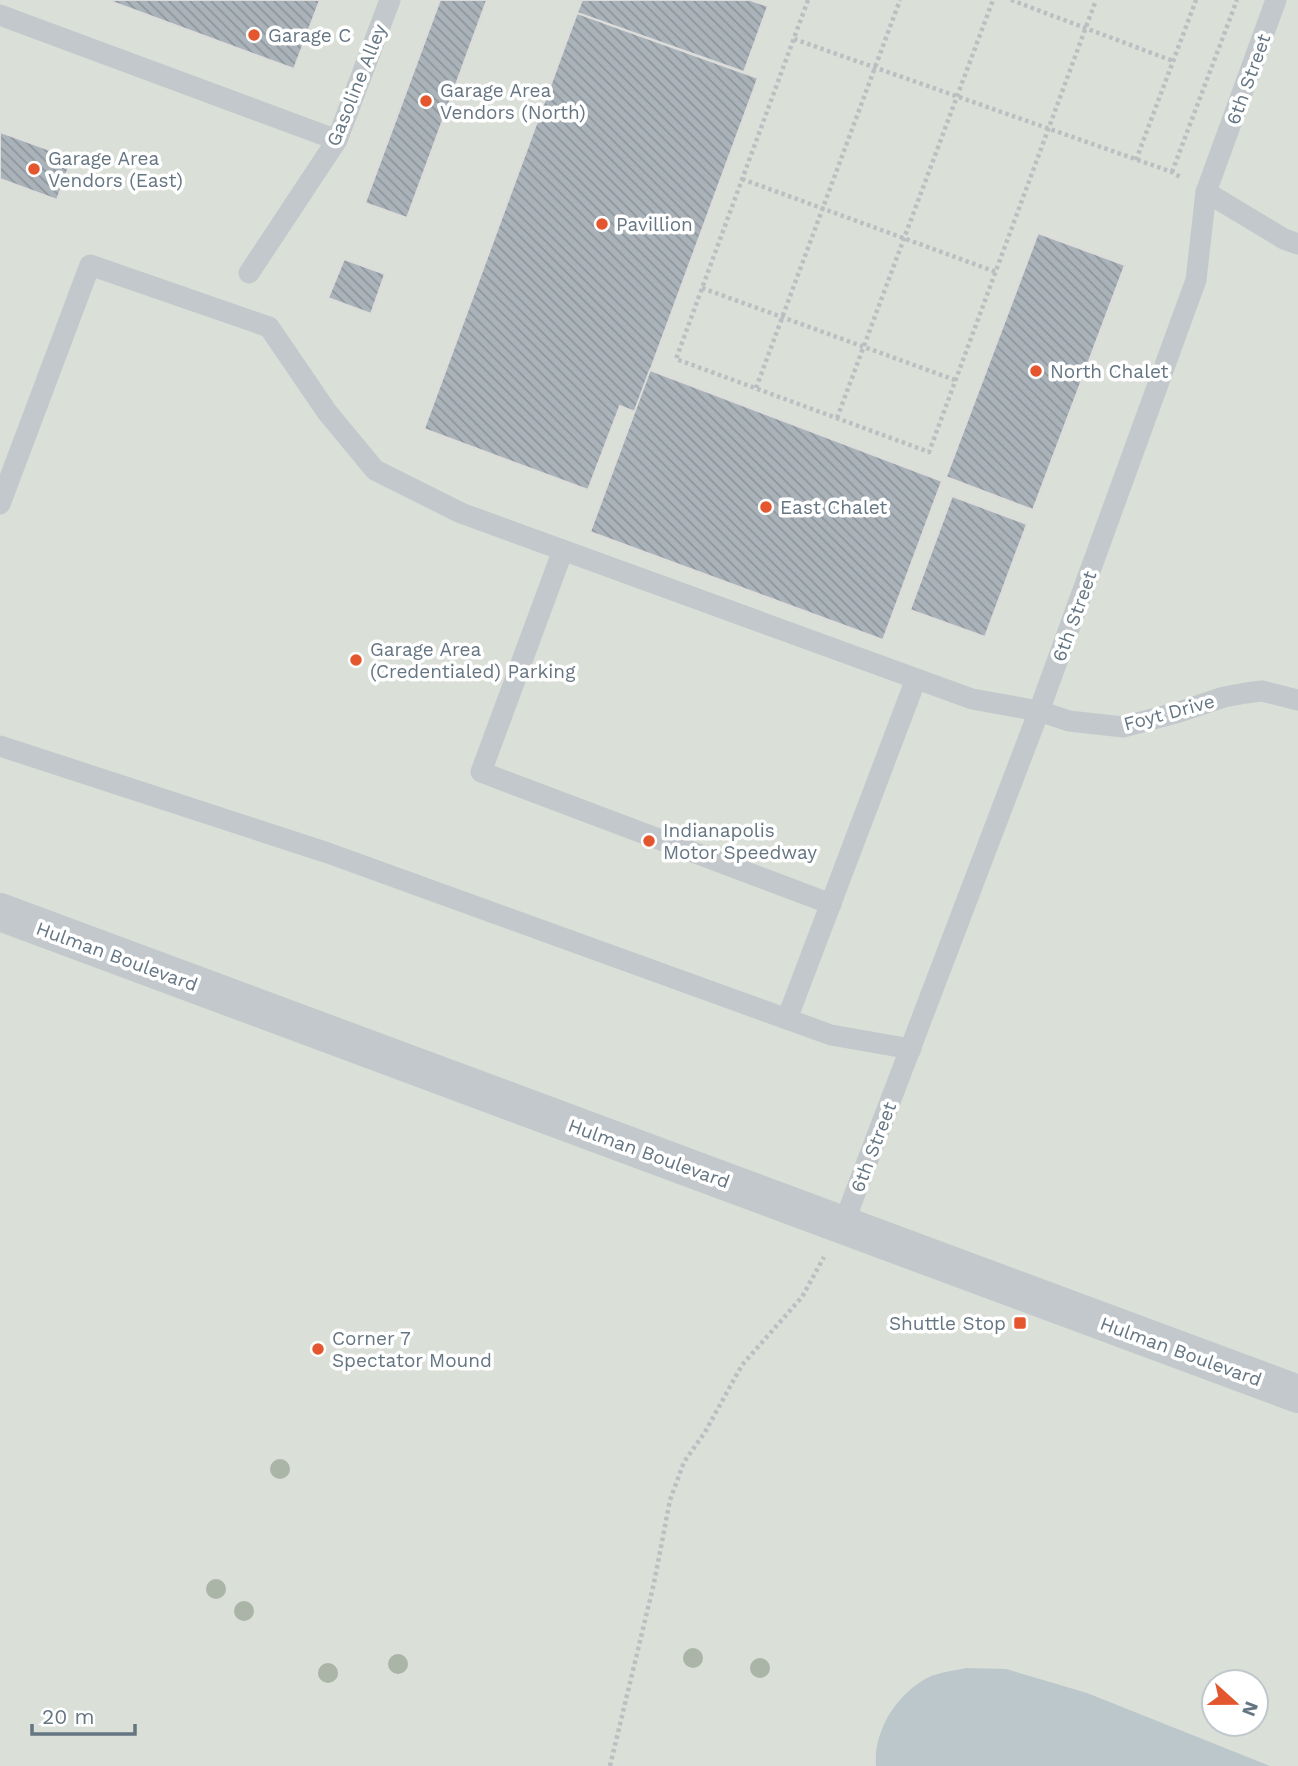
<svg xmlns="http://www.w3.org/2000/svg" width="1298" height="1766" font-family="'Work Sans',sans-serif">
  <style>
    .pitch { fill: #dadfd7; fill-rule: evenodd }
    .water { fill: #bbc7cb }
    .building { fill: url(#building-back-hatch); stroke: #dcdcda; stroke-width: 2 }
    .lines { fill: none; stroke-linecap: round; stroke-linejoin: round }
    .path { stroke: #bbbfc2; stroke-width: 4.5; stroke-dasharray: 3.5 3.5; stroke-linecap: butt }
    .service { stroke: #c3c8cc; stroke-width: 21 }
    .minor { stroke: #c3c8cc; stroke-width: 38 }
    .tree { fill: #aab4a7 }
    .poi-dot { fill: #e4572e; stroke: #fff; stroke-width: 2.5 }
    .labels { text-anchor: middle; stroke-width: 7; stroke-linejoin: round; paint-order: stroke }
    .poi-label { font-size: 19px; fill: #657683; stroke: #fff; text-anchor: start }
    .street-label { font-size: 19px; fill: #657683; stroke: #fff }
  </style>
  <defs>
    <pattern id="building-back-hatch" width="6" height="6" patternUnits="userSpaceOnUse" patternTransform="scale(1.75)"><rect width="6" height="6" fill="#aab3b9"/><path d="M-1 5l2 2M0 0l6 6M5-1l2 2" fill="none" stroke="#8e969c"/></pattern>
  </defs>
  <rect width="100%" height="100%" fill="#fafaf8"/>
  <!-- pitch -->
  <path class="pitch" d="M0,0H1298V1766H0ZM1214,1682H1256V1724H1214Z"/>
  <!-- water -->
  <path class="water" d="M966,1668L1006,1669L1087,1693L1270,1766H876C873,1731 897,1693 929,1677C940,1672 954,1671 966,1668Z"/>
  <!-- building -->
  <g class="building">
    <path d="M107,0H320L294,69Z"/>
    <path d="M440,0H487L407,218L365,203Z"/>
    <path d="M582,0H750L768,6L744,72L577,13Z"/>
    <path d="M577,13L758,78L635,412L620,406L588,490L424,429Z"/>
    <path d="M0,132L72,158L57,200L0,179Z"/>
    <path d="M1038,233L1125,265L1033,510L946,477Z"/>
    <path d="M344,259L385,274L371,314L328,298Z"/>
    <path d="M650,370L942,481L883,640L590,532Z"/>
    <path d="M952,496L1027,524L985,637L910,610Z"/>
  </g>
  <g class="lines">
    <!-- path -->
    <g class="path">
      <path d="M808,0L676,359L929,452L1096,0"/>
      <path d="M1011,0L1173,61"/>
      <path d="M794,39L1172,172L1182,178"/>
      <path d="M1136,160L1196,0"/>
      <path d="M1172,172L1237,0"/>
      <path d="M742,179L996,272"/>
      <path d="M702,288L955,380"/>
      <path d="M756,388L900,0"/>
      <path d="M837,418L993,0"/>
      <path d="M610,1766L654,1583L670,1500L684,1462L705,1432L742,1365L802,1297L824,1257"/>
    </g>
    <!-- service -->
    <g class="service">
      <path d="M0,15L337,140"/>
      <path d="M1206,192L1284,239L1298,244"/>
      <path d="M249,273L337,140L390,0"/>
      <path d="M0,504L90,265L269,327L327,412L375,470L461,513L972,699L1039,711L1069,721L1123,727L1179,712L1224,697L1246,693L1262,691L1298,700"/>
      <path d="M563,550L481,772L831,904"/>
      <path d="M0,746L328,853L831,1035L911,1049"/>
      <path d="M787,1019L916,679"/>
      <path d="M843,1225L1039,711L1196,280L1206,192L1276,0"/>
    </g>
    <!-- minor -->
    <path class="minor" d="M0,912L1298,1394"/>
  </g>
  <!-- trees -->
  <g class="tree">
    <circle cx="280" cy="1469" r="10"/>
    <circle cx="216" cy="1589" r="10"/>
    <circle cx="244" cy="1611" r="10"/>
    <circle cx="693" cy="1658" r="10"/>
    <circle cx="398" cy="1664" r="10"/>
    <circle cx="760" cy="1668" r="10"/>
    <circle cx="328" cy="1673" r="10"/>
  </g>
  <!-- markers -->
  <g class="poi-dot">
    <circle cx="254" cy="35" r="7"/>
    <circle cx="426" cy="101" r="7"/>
    <circle cx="34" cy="169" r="7"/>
    <circle cx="602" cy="224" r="7"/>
    <circle cx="1036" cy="371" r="7"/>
    <circle cx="766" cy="507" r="7"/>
    <circle cx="356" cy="660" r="7"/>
    <circle cx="649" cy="841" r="7"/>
    <rect x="1013" y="1316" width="14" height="14" rx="3.5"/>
    <circle cx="318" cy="1349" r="7"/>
  </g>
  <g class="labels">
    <!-- poi labels -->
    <g class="poi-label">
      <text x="268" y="42">Garage C</text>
      <text x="440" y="97">Garage Area<tspan x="440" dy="22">Vendors (North)</tspan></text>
      <text x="48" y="165">Garage Area<tspan x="48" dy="22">Vendors (East)</tspan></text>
      <text x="616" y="231">Pavillion</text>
      <text x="1050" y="378">North Chalet</text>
      <text x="780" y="514">East Chalet</text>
      <text x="370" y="656">Garage Area<tspan x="370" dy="22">(Credentialed) Parking</tspan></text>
      <text x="663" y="837">Indianapolis<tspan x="663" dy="22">Motor Speedway</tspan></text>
      <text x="1006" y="1330" text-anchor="end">Shuttle Stop</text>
      <text x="332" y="1345">Corner 7<tspan x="332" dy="22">Spectator Mound</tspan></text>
    </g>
    <!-- street labels -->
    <g class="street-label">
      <text transform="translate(1248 79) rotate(-70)" y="7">6th Street</text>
      <text transform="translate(356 85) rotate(-68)" y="7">Gasoline Alley</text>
      <text transform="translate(1074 616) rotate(-70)" y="7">6th Street</text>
      <text transform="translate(1169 712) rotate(-15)" y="7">Foyt Drive</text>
      <text transform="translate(117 956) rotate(20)" y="7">Hulman Boulevard</text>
      <text transform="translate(873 1147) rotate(-69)" y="7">6th Street</text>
      <text transform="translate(649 1153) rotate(20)" y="7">Hulman Boulevard</text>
      <text transform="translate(1181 1351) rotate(20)" y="7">Hulman Boulevard</text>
    </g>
  </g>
  <!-- north arrow -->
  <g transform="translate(1235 1703) rotate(111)"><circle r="33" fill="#ffffff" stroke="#c1c8cd" stroke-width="2"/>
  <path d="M0-5L12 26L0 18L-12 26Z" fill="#e4572e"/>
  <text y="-10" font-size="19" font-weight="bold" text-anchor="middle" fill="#657683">N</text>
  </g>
  <!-- scale -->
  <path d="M32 1724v10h103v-10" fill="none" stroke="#657683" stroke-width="3.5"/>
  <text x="42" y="1724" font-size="21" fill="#657683" stroke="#ffffff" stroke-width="5" paint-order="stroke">20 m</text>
</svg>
